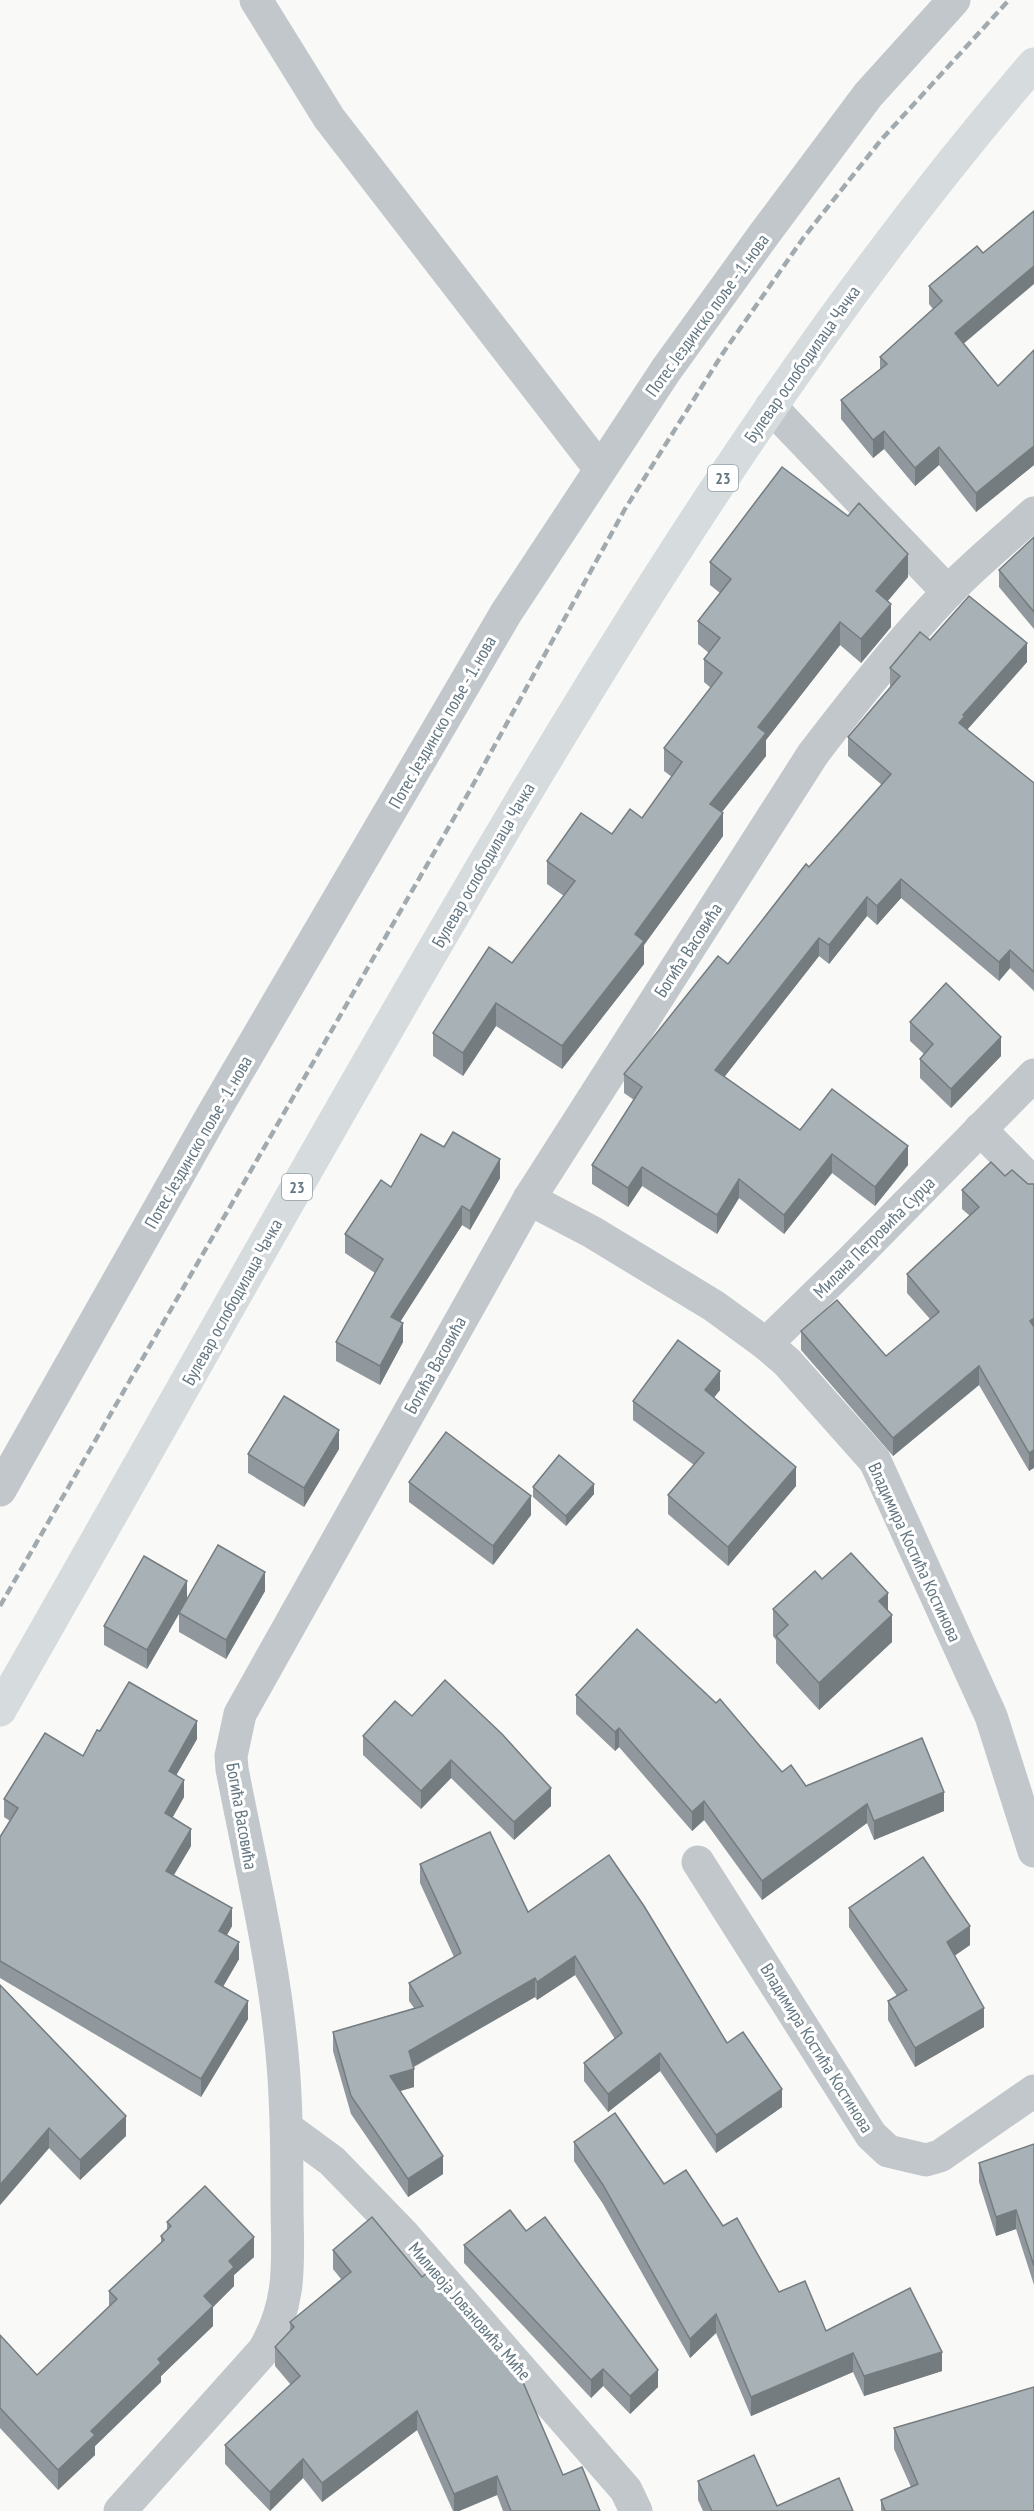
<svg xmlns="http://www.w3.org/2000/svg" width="1034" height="2511" font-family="'PT Sans Narrow',sans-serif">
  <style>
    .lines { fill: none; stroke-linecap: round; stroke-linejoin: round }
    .minor { stroke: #c2c7cb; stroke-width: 33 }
    .major { stroke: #d6dbde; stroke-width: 33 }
    .rail { stroke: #a1aaaf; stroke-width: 4.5; stroke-dasharray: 9 4.5; stroke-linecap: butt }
    .wall { fill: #90989d }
    .shaded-wall { fill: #757c7f }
    .building { fill: #a7b1b6; stroke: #757c7f; stroke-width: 1.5 }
    .labels { text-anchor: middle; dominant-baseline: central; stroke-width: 6; stroke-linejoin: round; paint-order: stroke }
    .shield { fill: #fff; stroke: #92a0a8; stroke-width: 1.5 }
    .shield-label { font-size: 16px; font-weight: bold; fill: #647782 }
    .street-label { font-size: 18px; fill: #647782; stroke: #fff }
  </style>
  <rect width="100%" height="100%" fill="#f9f9f7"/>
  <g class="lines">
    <g class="minor">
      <path d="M 256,0 L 329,118 L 600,469"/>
      <path d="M 771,407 L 948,592"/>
      <path d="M 980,1129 L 1034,1184"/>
      <path d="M 529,1199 L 592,1232 L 714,1306 L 766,1344 L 787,1362 L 875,1461 L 991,1716 L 1034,1851"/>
      <path d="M 766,1344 L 850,1262 L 1034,1075"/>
      <path d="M 0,1490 L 211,1117 L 506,613 L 666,370 L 765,233 L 868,95 L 954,0"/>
      <path d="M 698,1862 L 871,2135 L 888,2151 L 926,2160 L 940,2156 L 1034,2091"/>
      <path d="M 287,2128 L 332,2161 L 403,2234 L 626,2490 L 636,2511"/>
      <path d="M 120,2511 L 264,2350 C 294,2298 287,2258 287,2200 C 287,2155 287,2110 283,2064 C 275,1965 251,1867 232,1769 L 231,1756 L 240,1714 L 529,1199 L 813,754 C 856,698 900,642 949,591 C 976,563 1006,539 1034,513"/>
    </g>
    <path class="major" d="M 0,1710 C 156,1438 307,1164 466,894 C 636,604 814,319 1034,64"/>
    <path class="rail" d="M 0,1606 L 469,792 L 625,509 L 723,353 L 804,237 L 881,140 L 1009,0"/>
  </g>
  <g class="wall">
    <path d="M 977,246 L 964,344 L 998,386 L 1034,350 L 1034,465 L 976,512 L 939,465 L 915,486 L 884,449 L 873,458 L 841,419 L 841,400 L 880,369 L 880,357 L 933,309 L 929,304 L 929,286 Z"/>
    <path d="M 1034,537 L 1034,629 L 999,587 L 999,570 Z"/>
    <path d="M 710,562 L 908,577 L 888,601 L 891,627 L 861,663 L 840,645 L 766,740 L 766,756 L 722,812 L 723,836 L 644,945 L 644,964 L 562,1069 L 496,1026 L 463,1076 L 433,1056 L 433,1033 L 512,963 L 564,896 L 547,884 L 547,861 L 612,834 L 642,818 L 672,777 L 664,771 L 664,748 L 711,688 L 704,682 L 704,659 L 709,653 L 698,644 L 698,621 L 720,593 L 710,585 Z"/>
    <path d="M 930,640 L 1027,662 L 967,730 L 1034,783 L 1034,991 L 1010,968 L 999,981 L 901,898 L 877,925 L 867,916 L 829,964 L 819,956 L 724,1077 L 800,1130 L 908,1165 L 875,1206 L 832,1173 L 784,1234 L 739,1198 L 717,1234 L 642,1186 L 628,1207 L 592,1184 L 592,1165 L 634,1100 L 624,1093 L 624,1074 L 728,964 L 809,867 L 882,785 L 848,756 L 848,737 L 891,687 L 890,686 L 890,668 Z"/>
    <path d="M 910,1022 L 1001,1056 L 951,1108 L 920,1078 L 920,1059 L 924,1054 L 910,1041 Z"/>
    <path d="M 1005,1176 L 1028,1184 L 1034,1184 L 1029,1471 L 979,1385 L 893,1456 L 801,1350 L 801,1331 L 886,1356 L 930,1319 L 907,1293 L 907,1274 L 970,1216 L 962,1209 L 962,1190 Z"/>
    <path d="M 500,1178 L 470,1230 L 462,1225 L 400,1322 L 403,1342 L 380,1385 L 336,1361 L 336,1342 L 375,1273 L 345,1253 L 345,1234 L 391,1187 Z"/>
    <path d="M 720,1390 L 714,1397 L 796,1486 L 728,1566 L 668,1514 L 668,1495 L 694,1465 L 633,1420 L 633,1401 Z"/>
    <path d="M 339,1449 L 304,1507 L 248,1473 L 248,1454 Z"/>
    <path d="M 409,1482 L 531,1515 L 493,1565 L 409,1502 Z"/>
    <path d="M 533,1487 L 594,1494 L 566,1526 L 533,1497 Z"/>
    <path d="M 822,1579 L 888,1611 L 892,1642 L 819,1710 L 776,1663 L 776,1640 L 773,1636 L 773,1609 Z"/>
    <path d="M 265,1591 L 226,1659 L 179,1632 L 179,1614 L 147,1669 L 104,1645 L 104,1626 L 187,1599 Z"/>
    <path d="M 576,1695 L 782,1772 L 806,1786 L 944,1811 L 874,1840 L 867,1823 L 762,1900 L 704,1820 L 692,1831 L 619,1747 L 615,1751 L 576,1714 Z"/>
    <path d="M 412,1716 L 551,1806 L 514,1840 L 451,1778 L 421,1809 L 363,1755 L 363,1736 Z"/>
    <path d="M 100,1731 L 197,1739 L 176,1775 L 184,1797 L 172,1818 L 191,1846 L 174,1875 L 232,1926 L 227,1935 L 239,1959 L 223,1987 L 248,2019 L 201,2097 L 0,1978 L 0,1837 L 10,1821 L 4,1817 L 4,1799 L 83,1756 Z"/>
    <path d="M 420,1864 L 528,1912 L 727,2043 L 782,2107 L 716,2153 L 660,2071 L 608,2112 L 584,2081 L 584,2063 L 615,2039 L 575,1975 L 537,2000 L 535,1997 L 414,2067 L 414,2087 L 400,2091 L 443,2174 L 408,2197 L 351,2114 L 333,2051 L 333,2032 L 414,2008 L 409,2001 L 409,1983 L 454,1957 L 420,1883 Z"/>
    <path d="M 849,1908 L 970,1945 L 954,1956 L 984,2027 L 915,2067 L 888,2020 L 888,2001 L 897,1996 L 849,1927 Z"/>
    <path d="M 0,1985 L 126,2136 L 80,2180 L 49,2148 L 0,2205 Z"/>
    <path d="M 574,2142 L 664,2184 L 723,2226 L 779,2292 L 826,2331 L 942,2371 L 864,2396 L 853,2372 L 751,2416 L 716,2333 L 690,2358 L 603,2204 L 574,2161 Z"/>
    <path d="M 1034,2144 L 1034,2285 L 1016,2229 L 996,2236 L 979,2182 L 979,2163 Z"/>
    <path d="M 167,2222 L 254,2257 L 234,2275 L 234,2286 L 213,2307 L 213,2326 L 161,2376 L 161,2382 L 95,2446 L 95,2455 L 58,2490 L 0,2428 L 0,2335 L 37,2375 L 109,2307 L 109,2291 L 161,2243 L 161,2236 L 167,2230 Z"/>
    <path d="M 526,2231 L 658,2387 L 630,2414 L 603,2386 L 591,2398 L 464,2263 L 464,2245 Z"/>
    <path d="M 333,2250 L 563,2475 L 600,2511 L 503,2511 L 497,2495 L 459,2511 L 453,2511 L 417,2430 L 322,2502 L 303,2478 L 270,2511 L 225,2464 L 225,2445 L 291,2385 L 275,2366 L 275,2347 L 290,2331 L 290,2322 L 341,2279 L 333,2269 Z"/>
    <path d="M 894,2428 L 1034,2511 L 881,2511 L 881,2500 L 911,2487 L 894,2449 Z"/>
    <path d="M 698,2481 L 777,2506 L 853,2511 L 703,2511 L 698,2500 Z"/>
  </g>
  <g class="shaded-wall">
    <path d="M 1034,266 L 1034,284 L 955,351 L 955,333 Z"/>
    <path d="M 884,431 L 884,449 L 873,458 L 873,440 Z"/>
    <path d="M 1034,446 L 1034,465 L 976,512 L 976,493 Z"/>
    <path d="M 939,447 L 939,465 L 915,486 L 915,468 Z"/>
    <path d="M 908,554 L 908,577 L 876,614 L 876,591 Z"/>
    <path d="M 891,604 L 891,627 L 861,663 L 861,639 Z"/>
    <path d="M 840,622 L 840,645 L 766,740 L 766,756 L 710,827 L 710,804 L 758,727 Z"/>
    <path d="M 1027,643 L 1027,662 L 965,732 L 959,723 L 963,715 Z"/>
    <path d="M 723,813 L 723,836 L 644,945 L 644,964 L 562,1069 L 562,1046 L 635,934 Z"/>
    <path d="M 901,879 L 901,898 L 877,925 L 877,906 Z"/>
    <path d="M 867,897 L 867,916 L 829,964 L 829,945 Z"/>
    <path d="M 819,938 L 819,956 L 715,1089 L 715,1070 Z"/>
    <path d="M 1010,950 L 1010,968 L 999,981 L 999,962 Z"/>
    <path d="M 496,1003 L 496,1026 L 463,1076 L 463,1053 Z"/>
    <path d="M 1001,1037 L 1001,1056 L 951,1108 L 951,1089 Z"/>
    <path d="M 908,1146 L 908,1165 L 875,1206 L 875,1187 Z"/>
    <path d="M 832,1154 L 832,1173 L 784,1234 L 784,1215 Z"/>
    <path d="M 500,1159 L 500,1178 L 470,1230 L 470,1211 Z"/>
    <path d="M 642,1167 L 642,1186 L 628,1207 L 628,1188 Z"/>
    <path d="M 739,1179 L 739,1198 L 717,1234 L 717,1215 Z"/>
    <path d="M 462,1206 L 462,1225 L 391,1336 L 391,1317 Z"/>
    <path d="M 1034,1318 L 1034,1336 L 1030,1321 Z"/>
    <path d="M 403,1323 L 403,1342 L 380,1385 L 380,1366 Z"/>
    <path d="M 979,1366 L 979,1385 L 893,1456 L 893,1438 Z"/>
    <path d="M 720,1371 L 720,1390 L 705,1409 L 705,1390 Z"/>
    <path d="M 339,1430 L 339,1449 L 304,1507 L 304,1488 Z"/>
    <path d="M 1034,1450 L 1034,1468 L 1029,1471 L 1029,1453 Z"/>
    <path d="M 796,1467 L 796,1486 L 728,1566 L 728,1547 Z"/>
    <path d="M 594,1484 L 594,1494 L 566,1526 L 566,1516 Z"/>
    <path d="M 531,1496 L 531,1515 L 493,1565 L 493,1546 Z"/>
    <path d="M 265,1572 L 265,1591 L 226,1659 L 226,1640 Z"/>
    <path d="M 187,1581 L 187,1600 L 147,1669 L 147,1650 Z"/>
    <path d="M 888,1593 L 888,1619 L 892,1615 L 892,1642 L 819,1710 L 819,1683 L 879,1601 Z"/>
    <path d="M 197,1721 L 197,1739 L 169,1788 L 169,1771 Z"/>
    <path d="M 619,1728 L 619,1747 L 615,1751 L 615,1732 Z"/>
    <path d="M 451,1760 L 451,1778 L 421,1809 L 421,1791 Z"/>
    <path d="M 184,1780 L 184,1797 L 165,1831 L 165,1813 Z"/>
    <path d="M 551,1788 L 551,1806 L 514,1840 L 514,1822 Z"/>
    <path d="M 944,1792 L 944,1811 L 874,1840 L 874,1821 Z"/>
    <path d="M 704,1801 L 704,1820 L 692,1831 L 692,1812 Z"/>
    <path d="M 867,1804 L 867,1823 L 762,1900 L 762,1881 Z"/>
    <path d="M 191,1829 L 191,1846 L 166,1888 L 166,1871 Z"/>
    <path d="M 232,1908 L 232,1926 L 219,1948 L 219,1931 Z"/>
    <path d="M 970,1926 L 970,1945 L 947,1961 L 947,1942 Z"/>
    <path d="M 239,1942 L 239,1959 L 215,2000 L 215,1982 Z"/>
    <path d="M 575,1956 L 575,1975 L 537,2000 L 537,1982 Z"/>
    <path d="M 535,1978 L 535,1997 L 409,2069 L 409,2051 Z"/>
    <path d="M 248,2001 L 248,2019 L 201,2097 L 201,2079 Z"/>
    <path d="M 984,2008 L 984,2027 L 915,2067 L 915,2048 Z"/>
    <path d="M 660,2053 L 660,2071 L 608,2112 L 608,2094 Z"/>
    <path d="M 414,2069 L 414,2087 L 390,2094 L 390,2076 Z"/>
    <path d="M 782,2089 L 782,2107 L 716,2153 L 716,2135 Z"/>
    <path d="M 126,2116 L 126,2136 L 80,2180 L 80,2160 Z"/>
    <path d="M 49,2128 L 49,2148 L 0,2205 L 0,2185 Z"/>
    <path d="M 443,2156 L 443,2174 L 408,2197 L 408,2179 Z"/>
    <path d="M 1016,2210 L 1016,2229 L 996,2236 L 996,2217 Z"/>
    <path d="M 254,2237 L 254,2257 L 234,2275 L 234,2286 L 213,2307 L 213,2326 L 161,2376 L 161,2382 L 95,2446 L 95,2455 L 58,2490 L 58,2470 L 91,2431 L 158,2359 L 229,2261 Z"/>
    <path d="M 716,2314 L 716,2333 L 690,2358 L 690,2339 Z"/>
    <path d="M 942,2352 L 942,2371 L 864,2396 L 864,2376 Z"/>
    <path d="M 853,2353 L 853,2372 L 751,2416 L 751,2397 Z"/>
    <path d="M 603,2369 L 603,2386 L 591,2398 L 591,2380 Z"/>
    <path d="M 658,2370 L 658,2387 L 630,2414 L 630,2396 Z"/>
    <path d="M 417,2411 L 417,2430 L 322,2502 L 322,2483 Z"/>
    <path d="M 303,2459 L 303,2478 L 270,2511 L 270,2492 Z"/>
    <path d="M 497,2476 L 497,2495 L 459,2511 L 454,2511 L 454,2494 Z"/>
  </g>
  <g class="building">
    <path d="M 1034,211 L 1034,266 L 955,333 L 998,386 L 1034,350 L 1034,446 L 976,493 L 939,447 L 915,468 L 884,431 L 873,440 L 841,400 L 887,364 L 880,357 L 942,301 L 929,286 L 977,246 L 983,253 Z"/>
    <path d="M 782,467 L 848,516 L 859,503 L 908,554 L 876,591 L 891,604 L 861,639 L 840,622 L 758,727 L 766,733 L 710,804 L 723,813 L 635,934 L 644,941 L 562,1046 L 496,1003 L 463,1053 L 433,1033 L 489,947 L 512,963 L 575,881 L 547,861 L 581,813 L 612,834 L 630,809 L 642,818 L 682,762 L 664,748 L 722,673 L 704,659 L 720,638 L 698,621 L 731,579 L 710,562 Z"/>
    <path d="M 1034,537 L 1034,612 L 999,570 Z"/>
    <path d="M 969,596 L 1027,643 L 963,715 L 965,716 L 959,723 L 1034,783 L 1034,972 L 1010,950 L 999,962 L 901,879 L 877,906 L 867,897 L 829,945 L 819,938 L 715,1070 L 800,1130 L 832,1089 L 908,1146 L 875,1187 L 832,1154 L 784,1215 L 739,1179 L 717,1215 L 642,1167 L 628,1188 L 592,1165 L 642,1087 L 624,1074 L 718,956 L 728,964 L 806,864 L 809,867 L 891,774 L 848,737 L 900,676 L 890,668 L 920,632 L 930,640 Z"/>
    <path d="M 946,983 L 1001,1037 L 951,1089 L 920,1059 L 933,1044 L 910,1022 Z"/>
    <path d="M 453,1132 L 500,1159 L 470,1211 L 462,1206 L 391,1317 L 403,1323 L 380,1366 L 336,1342 L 383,1259 L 345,1234 L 381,1180 L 391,1187 L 421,1134 L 444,1147 Z"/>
    <path d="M 991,1162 L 1005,1176 L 1012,1170 L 1028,1184 L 1034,1184 L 1034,1318 L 1030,1321 L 1034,1327 L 1034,1450 L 1029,1453 L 979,1366 L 893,1438 L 801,1331 L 837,1300 L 886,1356 L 939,1312 L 907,1274 L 979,1207 L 962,1190 Z"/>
    <path d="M 678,1340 L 720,1371 L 705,1390 L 796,1467 L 728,1547 L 668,1495 L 704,1453 L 633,1401 Z"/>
    <path d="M 284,1396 L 339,1430 L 304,1488 L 248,1454 Z"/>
    <path d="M 446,1432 L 531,1496 L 493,1546 L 409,1482 Z"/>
    <path d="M 559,1455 L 594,1484 L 566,1516 L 533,1487 Z"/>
    <path d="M 218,1545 L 265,1572 L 226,1640 L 179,1613 Z"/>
    <path d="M 851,1553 L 888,1593 L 879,1601 L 892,1615 L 819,1683 L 776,1636 L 788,1625 L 773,1609 L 815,1571 L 822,1579 Z"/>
    <path d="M 144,1556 L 187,1581 L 147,1650 L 104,1626 Z"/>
    <path d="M 637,1629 L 716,1703 L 720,1699 L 782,1772 L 791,1765 L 806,1786 L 922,1738 L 944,1792 L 874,1821 L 867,1804 L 762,1881 L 704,1801 L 692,1812 L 619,1728 L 615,1732 L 576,1695 Z"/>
    <path d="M 445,1680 L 502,1734 L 551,1788 L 514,1822 L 451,1760 L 421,1791 L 363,1736 L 395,1701 L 412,1716 Z"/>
    <path d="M 129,1682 L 197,1721 L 169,1771 L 184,1780 L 165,1813 L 191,1829 L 166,1871 L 232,1908 L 219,1931 L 239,1942 L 215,1982 L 248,2001 L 201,2079 L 0,1961 L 0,1837 L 18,1808 L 4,1799 L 45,1733 L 83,1756 L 97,1730 L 100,1731 Z"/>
    <path d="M 490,1832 L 528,1912 L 609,1855 L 644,1906 L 727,2043 L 743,2032 L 782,2089 L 716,2135 L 660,2053 L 608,2094 L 584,2063 L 622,2033 L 575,1956 L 537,1982 L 535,1978 L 409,2051 L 414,2069 L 390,2076 L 443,2156 L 408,2179 L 351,2096 L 333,2032 L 423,2006 L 409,1983 L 461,1953 L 420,1864 Z"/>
    <path d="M 923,1857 L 970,1926 L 947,1942 L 984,2008 L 915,2048 L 888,2001 L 907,1990 L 849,1908 Z"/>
    <path d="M 0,1985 L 126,2116 L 80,2160 L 49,2128 L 0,2185 Z"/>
    <path d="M 615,2113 L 664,2184 L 686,2170 L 723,2226 L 737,2218 L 779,2292 L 805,2281 L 826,2331 L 910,2288 L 942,2352 L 864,2376 L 853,2353 L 751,2397 L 716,2314 L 690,2339 L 603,2185 L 574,2142 Z"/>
    <path d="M 1034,2144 L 1034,2266 L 1016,2210 L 996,2217 L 979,2163 Z"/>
    <path d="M 205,2186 L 254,2237 L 229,2261 L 234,2267 L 204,2296 L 213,2306 L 158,2359 L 161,2363 L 91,2431 L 95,2435 L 58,2470 L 0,2408 L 0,2335 L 37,2375 L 117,2299 L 109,2291 L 164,2240 L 161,2236 L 171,2226 L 167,2222 Z"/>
    <path d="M 510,2210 L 526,2231 L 545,2217 L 658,2370 L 630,2396 L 603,2369 L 591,2380 L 464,2245 Z"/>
    <path d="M 372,2217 L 422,2277 L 428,2272 L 522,2380 L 563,2475 L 582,2467 L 600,2511 L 511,2511 L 497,2476 L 454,2494 L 417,2411 L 322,2483 L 303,2459 L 270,2492 L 225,2445 L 300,2376 L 275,2347 L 294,2327 L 290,2322 L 351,2272 L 333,2250 Z"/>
    <path d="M 1034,2387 L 1034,2511 L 885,2511 L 881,2500 L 918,2484 L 894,2428 Z"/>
    <path d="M 754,2455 L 777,2506 L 839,2478 L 853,2511 L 712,2511 L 698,2481 Z"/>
  </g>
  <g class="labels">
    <g class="shield">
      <rect x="708" y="465" width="30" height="26" rx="4.5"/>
      <rect x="282" y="1174" width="30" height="26" rx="4.5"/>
    </g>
    <g class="shield-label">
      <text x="723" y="478">23</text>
      <text x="297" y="1187">23</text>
    </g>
    <g class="street-label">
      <text transform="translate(707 315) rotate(-54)">Потес Јездинско поље - 1. нова</text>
      <text transform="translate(802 364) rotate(-55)">Булевар ослободилаца Чачка</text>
      <text transform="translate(442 722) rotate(-60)">Потес Јездинско поље - 1. нова</text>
      <text transform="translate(483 865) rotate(-60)">Булевар ослободилаца Чачка</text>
      <text transform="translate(688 950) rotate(-57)">Богића Васовића</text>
      <text transform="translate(198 1142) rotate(-60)">Потес Јездинско поље - 1. нова</text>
      <text transform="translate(874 1237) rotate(-45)">Милана Петровића Сурџа</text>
      <text transform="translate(232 1302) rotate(-61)">Булевар ослободилаца Чачка</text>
      <text transform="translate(435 1365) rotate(-61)">Богића Васовића</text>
      <text transform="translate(915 1552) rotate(65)">Владимира Костића Костинова</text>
      <text transform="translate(242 1816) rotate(80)">Богића Васовића</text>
      <text transform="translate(817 2048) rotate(58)">Владимира Костића Костинова</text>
      <text transform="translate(470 2311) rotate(49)">Миливоја Јовановића Миће</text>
    </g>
  </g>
</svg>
